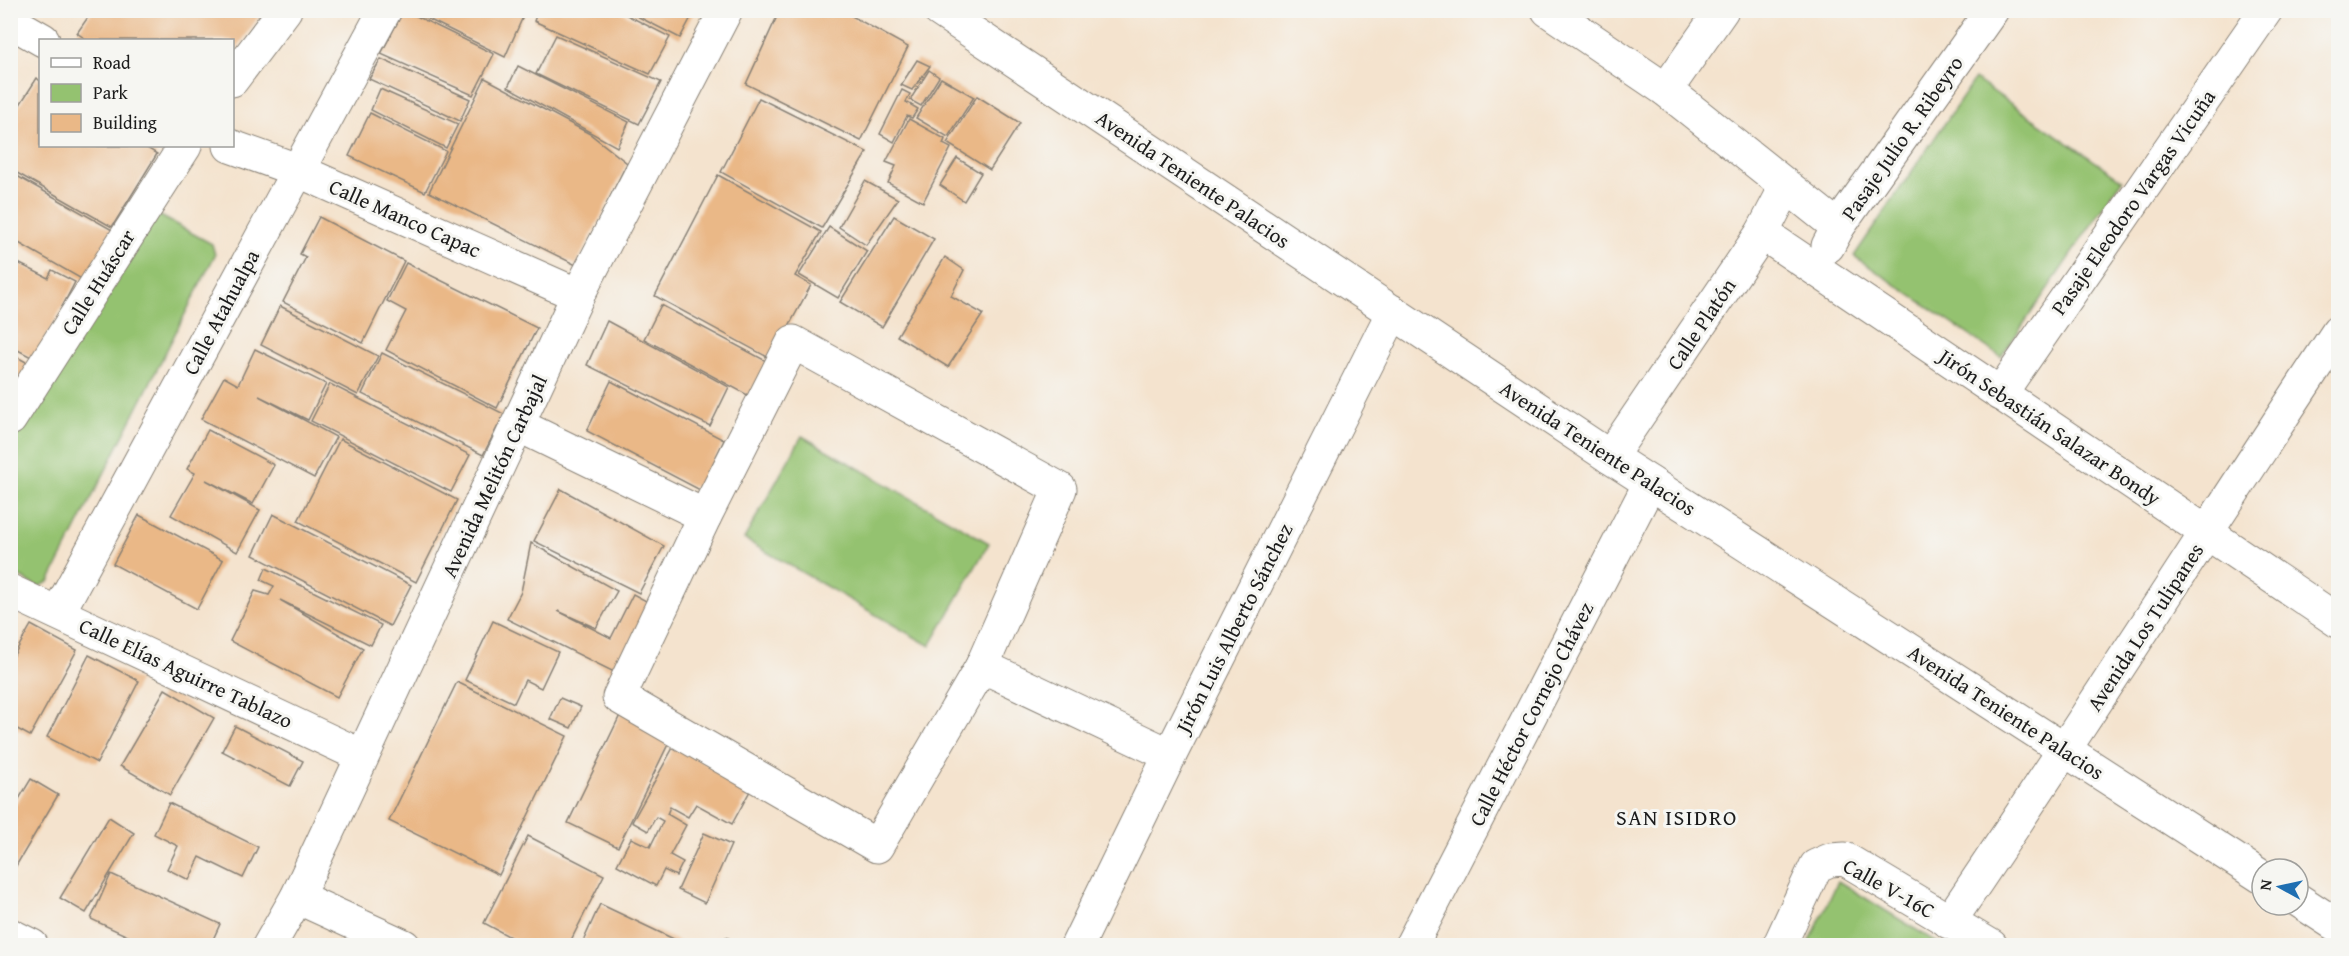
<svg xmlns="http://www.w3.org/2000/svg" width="2349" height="956" font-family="'Gentium Book Plus',serif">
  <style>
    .green { fill: #94c270; stroke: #586f46; stroke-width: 1.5 }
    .building { fill: #eab887 }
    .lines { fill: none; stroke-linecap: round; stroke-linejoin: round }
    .minor-casing { stroke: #888075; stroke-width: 35 }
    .minor { stroke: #fff; stroke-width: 33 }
    .labels { text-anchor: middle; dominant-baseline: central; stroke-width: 6; stroke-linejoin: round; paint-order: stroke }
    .street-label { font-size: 21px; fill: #1c1c1c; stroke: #f6f6f2 }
    .neighbourhood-label { font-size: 22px; letter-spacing: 1.5px; fill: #1c1c1c; stroke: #f6f6f2 }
  </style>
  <rect width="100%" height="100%" fill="#f6f6f2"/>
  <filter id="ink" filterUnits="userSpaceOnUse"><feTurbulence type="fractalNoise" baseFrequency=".0167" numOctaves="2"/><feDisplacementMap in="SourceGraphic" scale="12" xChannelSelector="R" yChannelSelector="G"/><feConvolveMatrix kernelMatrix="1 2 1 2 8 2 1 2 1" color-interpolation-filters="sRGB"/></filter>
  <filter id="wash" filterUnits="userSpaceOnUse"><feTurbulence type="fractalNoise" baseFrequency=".008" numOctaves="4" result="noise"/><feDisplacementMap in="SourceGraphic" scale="24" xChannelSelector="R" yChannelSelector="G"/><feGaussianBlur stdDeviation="1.35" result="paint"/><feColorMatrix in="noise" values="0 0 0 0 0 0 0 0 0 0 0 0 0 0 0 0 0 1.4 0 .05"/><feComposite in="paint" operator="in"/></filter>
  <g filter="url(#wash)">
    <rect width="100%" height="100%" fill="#f4e3ce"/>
    <g class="green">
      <path d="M 1975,79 L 2122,180 L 2001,357 L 1854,256 Z"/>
      <path d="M 155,213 L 212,244 L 215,255 L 49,582 L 38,587 L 11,572 L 10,428 Z"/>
      <path d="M 802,436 L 989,543 L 930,646 L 744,539 Z"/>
      <path d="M 1838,881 L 1941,945 L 1808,945 Z"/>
    </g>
    <g id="blocks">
      <g class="building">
        <path d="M 93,10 L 263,10 L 232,56 L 232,40 L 87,40 L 77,33 Z"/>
        <path d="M 404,10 L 494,54 L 473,95 L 381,54 Z"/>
        <path d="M 417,10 L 526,10 L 505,57 L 416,13 Z"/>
        <path d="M 538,10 L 617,10 L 670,37 L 650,74 L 534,21 Z"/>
        <path d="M 625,10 L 695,10 L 680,38 Z"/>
        <path d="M 780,10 L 841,10 L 908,47 L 861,141 L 746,84 Z"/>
        <path d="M 556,35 L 661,82 L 639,124 L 536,74 Z"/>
        <path d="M 381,59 L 470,99 L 460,121 L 369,79 Z"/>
        <path d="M 917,60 L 930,66 L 912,90 L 901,85 Z"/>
        <path d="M 518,66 L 629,122 L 617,147 L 508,87 Z"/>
        <path d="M 929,70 L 939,77 L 921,106 L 910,100 Z"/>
        <path d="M 37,78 L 40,81 L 40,146 L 144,146 L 157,154 L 112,227 L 10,169 L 10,120 Z"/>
        <path d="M 485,78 L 590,134 L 627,163 L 576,265 L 429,192 Z"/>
        <path d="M 941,78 L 974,97 L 948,137 L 916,118 Z"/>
        <path d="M 380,89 L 458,124 L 446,148 L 371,110 Z"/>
        <path d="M 902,90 L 910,94 L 906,102 L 918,109 L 912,118 L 907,116 L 894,142 L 880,134 Z"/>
        <path d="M 977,96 L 1020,123 L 990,170 L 947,143 Z"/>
        <path d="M 759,98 L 867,152 L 822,228 L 721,172 Z"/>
        <path d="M 370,113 L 446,151 L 425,192 L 349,156 Z"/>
        <path d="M 909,119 L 945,139 L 943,144 L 951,148 L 923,202 L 888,183 L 896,166 L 886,162 Z"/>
        <path d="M 957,158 L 981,173 L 964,201 L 940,185 Z"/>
        <path d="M 10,172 L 114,231 L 85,281 L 10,238 Z"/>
        <path d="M 718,175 L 821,232 L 795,276 L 811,285 L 771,359 L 655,296 Z"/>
        <path d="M 865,181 L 898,199 L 866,245 L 839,227 Z"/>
        <path d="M 894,216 L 934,239 L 882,327 L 840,302 Z"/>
        <path d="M 319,217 L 404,261 L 363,343 L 283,302 L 306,257 L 300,254 Z"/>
        <path d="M 829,227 L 867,251 L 838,298 L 799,275 Z"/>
        <path d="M 945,257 L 964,270 L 951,296 L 983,314 L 948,367 L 897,336 Z"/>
        <path d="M 10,259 L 48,278 L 52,270 L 75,282 L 35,359 L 10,346 Z"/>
        <path d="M 406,263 L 537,328 L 497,408 L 386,350 L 406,311 L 387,301 Z"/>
        <path d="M 661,305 L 768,362 L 753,398 L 644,339 Z"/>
        <path d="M 280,306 L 378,356 L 358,395 L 261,345 Z"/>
        <path d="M 607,321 L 729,387 L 710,426 L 587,365 Z"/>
        <path d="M 255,349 L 326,384 L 308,420 L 259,396 L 336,437 L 314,478 L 201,419 L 224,377 L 238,385 Z"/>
        <path d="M 10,353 L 35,367 L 10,410 Z"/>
        <path d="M 382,353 L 504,414 L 483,455 L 362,394 Z"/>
        <path d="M 611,381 L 724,440 L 700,490 L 587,431 Z"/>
        <path d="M 330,384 L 470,455 L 451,492 L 311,421 Z"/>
        <path d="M 208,430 L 274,465 L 253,504 L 206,480 L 260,510 L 237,552 L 171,515 L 195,473 L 187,469 Z"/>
        <path d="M 340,439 L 457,500 L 416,582 L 298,521 Z"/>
        <path d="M 561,489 L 664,546 L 639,593 L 534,541 Z"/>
        <path d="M 273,514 L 411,585 L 390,626 L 253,555 Z"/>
        <path d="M 139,515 L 223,560 L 197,609 L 113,564 Z"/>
        <path d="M 531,543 L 617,591 L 596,628 L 558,611 L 611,638 L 633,594 L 650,603 L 616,673 L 507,619 L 521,592 Z"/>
        <path d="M 266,568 L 381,625 L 371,645 L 280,600 L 363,648 L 337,697 L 230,641 L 255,591 L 269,595 L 274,586 L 261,580 Z"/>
        <path d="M 493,621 L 558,652 L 541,688 L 525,680 L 514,703 L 465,680 Z"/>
        <path d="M 31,625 L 77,650 L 30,736 L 10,725 L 10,662 Z"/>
        <path d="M 89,655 L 139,681 L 97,763 L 47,737 Z"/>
        <path d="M 457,682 L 567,736 L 499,875 L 389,821 Z"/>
        <path d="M 165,689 L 214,718 L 170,795 L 120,766 Z"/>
        <path d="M 560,698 L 581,707 L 571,728 L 550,719 Z"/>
        <path d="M 624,707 L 674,732 L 618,847 L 568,823 Z"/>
        <path d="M 235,726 L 303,761 L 290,786 L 222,751 Z"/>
        <path d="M 674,746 L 751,789 L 732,824 L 696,804 L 688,817 L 670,807 L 667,814 L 686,825 L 670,855 L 683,862 L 676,876 L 664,870 L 656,886 L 617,865 L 631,838 L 650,847 L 663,821 L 656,817 L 648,831 L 632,822 Z"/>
        <path d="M 31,779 L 58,795 L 10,876 L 10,800 L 16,804 Z"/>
        <path d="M 169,803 L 258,847 L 243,878 L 200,857 L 189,880 L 167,869 L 178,846 L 154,834 Z"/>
        <path d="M 109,817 L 134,833 L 86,913 L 60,898 Z"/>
        <path d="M 704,833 L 731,845 L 705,903 L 678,890 Z"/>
        <path d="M 528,836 L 604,875 L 568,946 L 527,946 L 484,923 Z"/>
        <path d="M 111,874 L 220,924 L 210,946 L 149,946 L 91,919 Z"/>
        <path d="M 600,904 L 682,943 L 681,946 L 581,946 Z"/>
        <path d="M 726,937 L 745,946 L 722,946 Z"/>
      </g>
    </g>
  </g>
  <g filter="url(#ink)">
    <use href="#blocks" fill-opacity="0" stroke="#888075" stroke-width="1.5"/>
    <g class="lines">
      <defs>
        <g id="minor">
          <path d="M 939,10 L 1610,457 L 2262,877"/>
          <path d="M 1548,10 L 1666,90 L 1838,227"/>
          <path d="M 10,21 L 43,40"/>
          <path d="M 232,80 L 285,10"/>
          <path d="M 1666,90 L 1722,10"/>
          <path d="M 230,146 L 297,170 L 578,295"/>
          <path d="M 1762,233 L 2338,621"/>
          <path d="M 1828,246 L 1838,227 L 1992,10"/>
          <path d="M 793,342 L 1060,489 L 982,666 L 877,846 L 619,697 L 705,516 Z"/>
          <path d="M 2000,394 L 2266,10"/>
          <path d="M 10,419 L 185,146"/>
          <path d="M 518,425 L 705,516"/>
          <path d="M 1610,457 L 1762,233 L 1786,187"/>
          <path d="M 10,591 L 362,756"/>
          <path d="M 58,613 L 385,10"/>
          <path d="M 982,666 L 1170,755"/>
          <path d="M 297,897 L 404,946"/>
          <path d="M 2298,900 L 2338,926"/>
          <path d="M 1949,922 C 2082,727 2208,528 2338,332"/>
          <path d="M 10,935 L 32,946"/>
          <path d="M 269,946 L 297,897 L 578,295 L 726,10"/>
          <path d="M 1077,946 L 1170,755 L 1393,312"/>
          <path d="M 1411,946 L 1650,483"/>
          <path d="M 1779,946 L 1816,866 L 1830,860 L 1845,859 L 1991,946"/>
        </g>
      </defs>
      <use href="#minor" class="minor-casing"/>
      <use href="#minor" class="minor"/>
    </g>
  </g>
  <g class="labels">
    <g class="street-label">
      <text transform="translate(1902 138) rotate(-55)">Pasaje Julio R. Ribeyro</text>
      <text transform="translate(1193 179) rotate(34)">Avenida Teniente Palacios</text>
      <text transform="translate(2133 202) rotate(-55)">Pasaje Eleodoro Vargas Vicuña</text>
      <text transform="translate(405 218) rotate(24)">Calle Manco Capac</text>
      <text transform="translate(98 282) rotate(-58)">Calle Huáscar</text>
      <text transform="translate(221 312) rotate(-62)">Calle Atahualpa</text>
      <text transform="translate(1701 324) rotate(-56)">Calle Platón</text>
      <text transform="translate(2050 427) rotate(34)">Jirón Sebastián Salazar Bondy</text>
      <text transform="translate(1598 448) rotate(33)">Avenida Teniente Palacios</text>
      <text transform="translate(494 476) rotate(-65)">Avenida Melitón Carbajal</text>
      <text transform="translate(2145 627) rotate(-57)">Avenida Los Tulipanes</text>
      <text transform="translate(1234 628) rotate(-63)">Jirón Luis Alberto Sánchez</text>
      <text transform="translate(186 673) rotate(25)">Calle Elías Aguirre Tablazo</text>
      <text transform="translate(2006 712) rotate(33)">Avenida Teniente Palacios</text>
      <text transform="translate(1531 714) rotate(-63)">Calle Héctor Cornejo Chávez</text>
      <text transform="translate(1889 888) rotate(29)">Calle V-16C</text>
    </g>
    <g class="neighbourhood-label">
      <text x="1677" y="817">SAN ISIDRO</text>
    </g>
  </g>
  <rect width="2349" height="956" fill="none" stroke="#f6f6f2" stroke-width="36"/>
  <rect x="39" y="39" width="195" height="108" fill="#f6f6f2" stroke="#9f9f9c" stroke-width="1.5"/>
  <rect x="51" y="58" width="30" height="9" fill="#ffffff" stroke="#9f9f9c" stroke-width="1.5"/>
  <text x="93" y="69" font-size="18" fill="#1c1c1c">Road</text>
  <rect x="51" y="84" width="30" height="18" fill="#94c270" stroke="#9f9f9c" stroke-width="1.5"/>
  <text x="93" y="99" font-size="18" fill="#1c1c1c">Park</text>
  <rect x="51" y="114" width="30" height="18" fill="#eab887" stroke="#9f9f9c" stroke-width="1.5"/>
  <text x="93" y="129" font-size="18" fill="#1c1c1c">Building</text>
  <g transform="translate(2280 887) rotate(278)"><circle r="28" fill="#f6f6f2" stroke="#9f9f9c" stroke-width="1.5"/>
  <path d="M0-4.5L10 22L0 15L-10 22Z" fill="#1f6fb2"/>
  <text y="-9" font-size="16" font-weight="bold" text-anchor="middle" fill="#1c1c1c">N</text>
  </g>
</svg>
